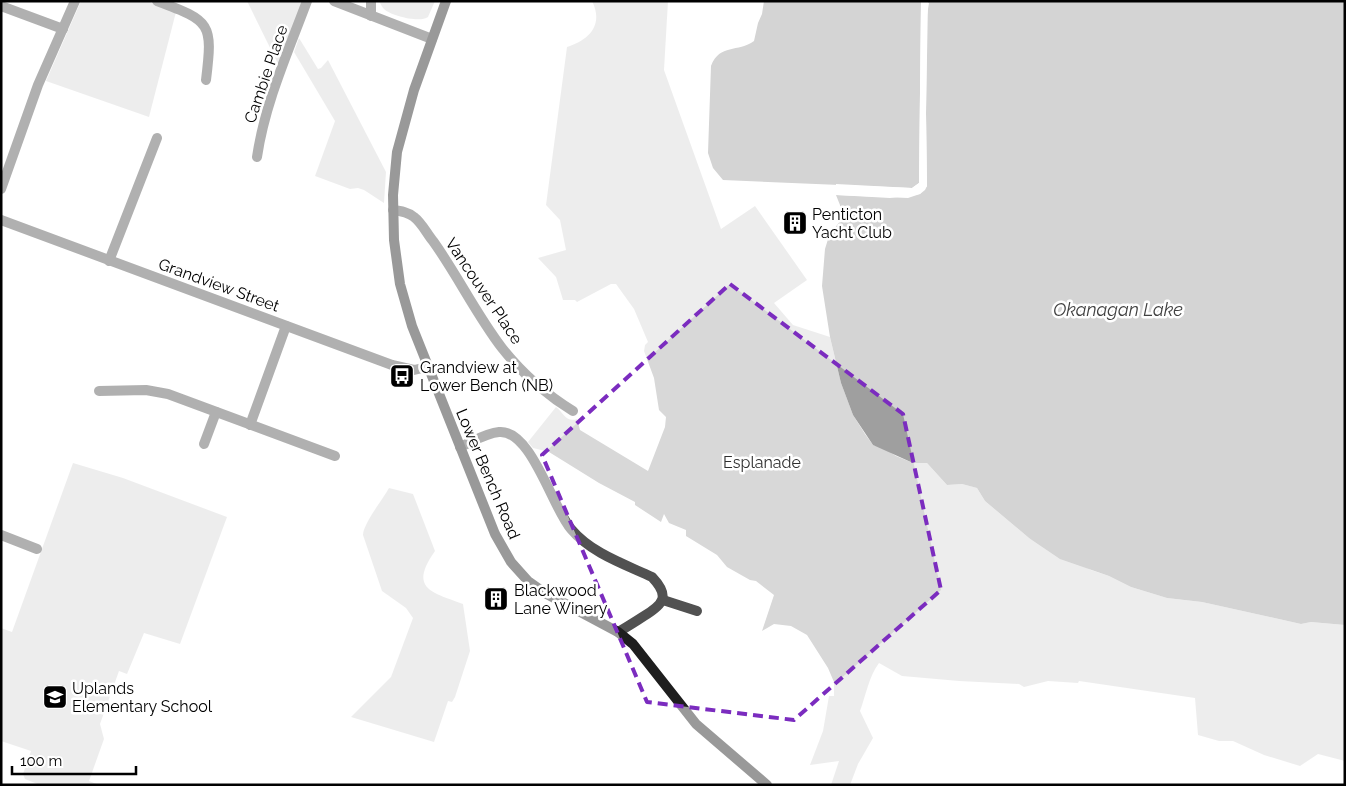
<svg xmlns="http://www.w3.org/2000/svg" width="1346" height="786" font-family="Raleway,sans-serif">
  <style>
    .green { fill: #d8d8d8 }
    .water { fill: #9f9f9f }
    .pier { fill: #fff }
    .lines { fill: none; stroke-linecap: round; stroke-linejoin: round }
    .street { stroke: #515151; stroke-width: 10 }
    .secondary { stroke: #1e1e1e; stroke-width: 10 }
    .marked { fill: none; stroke: #7b2cbf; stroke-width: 4; stroke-dasharray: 10 6; stroke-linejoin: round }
    .labels { text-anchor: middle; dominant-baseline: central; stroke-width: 5; stroke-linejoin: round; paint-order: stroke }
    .street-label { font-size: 16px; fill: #000; stroke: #fff }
    .poi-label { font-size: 16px; fill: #000; stroke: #fff; text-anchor: start }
    .park-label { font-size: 16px; fill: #2f2f2f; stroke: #fff }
    .water-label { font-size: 18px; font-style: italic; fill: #404040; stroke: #fff }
  </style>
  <rect width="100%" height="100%" fill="#fff"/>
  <g class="green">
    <path d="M 81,1 L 147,1 L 176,12 L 149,117 L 46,81 Z"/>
    <path d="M 247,1 L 301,1 L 302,5 L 279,66 Z"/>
    <path d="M 379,1 L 435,1 L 428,17 C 420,23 391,16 384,9 C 382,7 380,3 379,1 Z"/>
    <path d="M 592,1 L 668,1 L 664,70 L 721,229 L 755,206 L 807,280 L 774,303 L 793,325 L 830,337 L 841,383 L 853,415 L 865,434 L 873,445 L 883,448 L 896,456 L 913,463 L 927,463 L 947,485 L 962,484 L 977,488 L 985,501 L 1029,538 L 1091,570 L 1109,576 L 1131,587 L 1167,598 L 1202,602 L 1301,624 L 1311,622 L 1345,625 L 1345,761 L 1318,754 L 1300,766 L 1264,755 L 1233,741 L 1219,741 L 1198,735 L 1195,698 L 1079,681 L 1078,683 L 1048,681 L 1024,687 L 1019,684 L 959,681 L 902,676 L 879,663 C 869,676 866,695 860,711 L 873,738 L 858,764 L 850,785 L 831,785 L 839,761 L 810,765 L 823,731 L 829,696 L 834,696 L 834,682 L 828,668 L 807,635 L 791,626 L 774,624 L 762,631 L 774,595 L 756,581 L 750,580 L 727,567 L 717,555 L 686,536 L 686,530 L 669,523 L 664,514 L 661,522 L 635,505 L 635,502 L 599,483 L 549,452 L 533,448 L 528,442 L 556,407 C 563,412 566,423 577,419 L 580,430 L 648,471 L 665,427 L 666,417 L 659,410 L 654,378 L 644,351 L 645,345 L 648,342 L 634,309 L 616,284 L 611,284 L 577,302 L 575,300 L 563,300 L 556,277 L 538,258 L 566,250 L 560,220 L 546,205 L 567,47 C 589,40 604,25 592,1 Z"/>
    <path d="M 299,38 L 318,69 L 321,68 L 328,60 L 386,172 L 384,203 L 364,190 L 358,188 L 350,189 L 315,176 L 335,121 L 294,52 Z"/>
    <path d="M 73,463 L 123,478 L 227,517 L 180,644 L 144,633 L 127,674 L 119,671 L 100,724 L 104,739 L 89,781 L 99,785 L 40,785 L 25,779 L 23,774 L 31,751 L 1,741 L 1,628 L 12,632 Z"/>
    <path d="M 389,488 L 413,494 L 435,551 C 409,588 430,592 463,604 L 470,651 L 455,697 L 452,702 L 448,701 L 434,742 L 351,717 L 391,677 L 413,618 L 406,608 L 382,591 L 363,535 C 363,524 383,499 389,488 Z"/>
  </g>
  <g class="water">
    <path d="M 764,1 L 921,1 L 919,183 L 912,188 L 723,180 L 713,168 L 708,153 L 711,66 C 720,43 738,53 754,41 L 758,23 L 762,14 Z"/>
    <path d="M 928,1 L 1345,1 L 1345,625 L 1311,622 L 1301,624 L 1202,602 L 1167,598 L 1131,587 L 1109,576 L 1060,559 L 1029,538 L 985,501 L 977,488 L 962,484 L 947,485 L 927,463 L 913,463 L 873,445 L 853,415 L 841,383 L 830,337 L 822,286 L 825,249 L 829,236 L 840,221 L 840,205 L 836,195 L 890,198 L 920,194 L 927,186 L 926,113 Z"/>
  </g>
  <g class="pier">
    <path d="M 921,1 L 923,1 L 922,180 L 921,184 L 912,190 L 836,186 L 836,184 L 912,188 L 919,183 Z"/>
    <path d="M 926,1 L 929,3 L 927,15 L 926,113 L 927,186 L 925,190 L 920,194 L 908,198 L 836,195 L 836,192 L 908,195 L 919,192 L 923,189 L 925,185 L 924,113 Z"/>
  </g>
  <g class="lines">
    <g class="street">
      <path d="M 157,1 C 211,21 213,23 206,80"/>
      <path d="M 334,1 L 432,39"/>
      <path d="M 371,1 L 371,16"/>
      <path d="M 1,6 L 63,29"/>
      <path d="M 257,157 C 265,103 288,52 307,1"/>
      <path d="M 1,189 L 38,85 L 75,1"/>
      <path d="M 393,210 C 401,211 408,212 414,217 C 422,223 427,234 433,241 C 458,276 476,314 502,348 C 521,372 547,395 573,411"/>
      <path d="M 1,220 L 392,365 L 414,370 L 427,367"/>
      <path d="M 109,261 L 157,138"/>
      <path d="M 99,391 L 146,390 L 168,394 L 335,456"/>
      <path d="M 250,425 L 286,326"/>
      <path d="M 204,444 L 216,412"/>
      <path d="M 460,447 C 472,442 486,433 499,432 C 531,429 552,507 571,529 C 591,553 624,564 652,577 C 670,596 664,604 644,616 C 636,621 627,627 618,632"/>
      <path d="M 1,535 L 37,549"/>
      <path d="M 663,600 L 697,611"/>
    </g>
    <path class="secondary" d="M 446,1 L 414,90 L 397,152 L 393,195 L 394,240 L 400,284 L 412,326 L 495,534 L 511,562 L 528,581 L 545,593 L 618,632 L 633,644 L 696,724 L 767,785"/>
  </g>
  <path d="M0 0H1346V786H0ZM 730,284 L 903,414 L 941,590 L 794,720 L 647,702 L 542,455 Z" fill="#fff" fill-opacity=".55" fill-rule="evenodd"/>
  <path class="marked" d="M 730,284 L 903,414 L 941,590 L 794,720 L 647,702 L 542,455 Z"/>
  <defs>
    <symbol id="building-square" viewBox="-11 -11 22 22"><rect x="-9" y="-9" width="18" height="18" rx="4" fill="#000" stroke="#fff"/><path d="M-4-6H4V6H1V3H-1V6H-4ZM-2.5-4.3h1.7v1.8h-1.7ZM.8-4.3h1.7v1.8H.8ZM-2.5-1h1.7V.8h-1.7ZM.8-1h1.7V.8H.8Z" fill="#fff"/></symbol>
    <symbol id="bus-square" viewBox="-11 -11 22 22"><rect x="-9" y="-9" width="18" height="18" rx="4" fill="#000" stroke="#fff"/><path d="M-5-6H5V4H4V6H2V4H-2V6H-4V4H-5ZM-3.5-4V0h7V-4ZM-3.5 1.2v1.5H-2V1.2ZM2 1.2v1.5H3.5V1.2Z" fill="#fff"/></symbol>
    <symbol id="school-square" viewBox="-11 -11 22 22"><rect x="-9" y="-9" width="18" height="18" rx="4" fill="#000" stroke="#fff"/><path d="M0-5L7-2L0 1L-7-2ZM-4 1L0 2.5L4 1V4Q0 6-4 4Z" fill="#fff"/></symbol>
  </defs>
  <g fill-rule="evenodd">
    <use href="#building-square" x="781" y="209" width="28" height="28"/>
    <use href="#bus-square" x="388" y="362" width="28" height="28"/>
    <use href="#building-square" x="482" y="585" width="28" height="28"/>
    <use href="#school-square" x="41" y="683" width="28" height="28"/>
  </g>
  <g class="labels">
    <g class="street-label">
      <text transform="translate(266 74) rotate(-71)">Cambie Place</text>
      <text transform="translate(219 285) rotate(20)">Grandview Street</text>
      <text transform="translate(484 291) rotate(56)">Vancouver Place</text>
      <text transform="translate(488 474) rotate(67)">Lower Bench Road</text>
    </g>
    <g class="poi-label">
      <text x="812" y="214">Penticton<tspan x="812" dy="18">Yacht Club</tspan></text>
      <text x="420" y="367">Grandview at<tspan x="420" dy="18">Lower Bench (NB)</tspan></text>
      <text x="514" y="590">Blackwood<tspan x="514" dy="18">Lane Winery</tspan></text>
      <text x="72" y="688">Uplands<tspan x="72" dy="18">Elementary School</tspan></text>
    </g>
    <g class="park-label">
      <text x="762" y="462">Esplanade</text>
    </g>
    <g class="water-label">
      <text x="1118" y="309">Okanagan Lake</text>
    </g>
  </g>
  <rect width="1346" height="786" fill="none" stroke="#000000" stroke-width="5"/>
  <path d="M12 766v8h124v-8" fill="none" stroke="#000000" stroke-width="2.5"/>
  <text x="20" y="766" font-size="15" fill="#000000" stroke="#ffffff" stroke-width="4" paint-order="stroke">100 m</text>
</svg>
